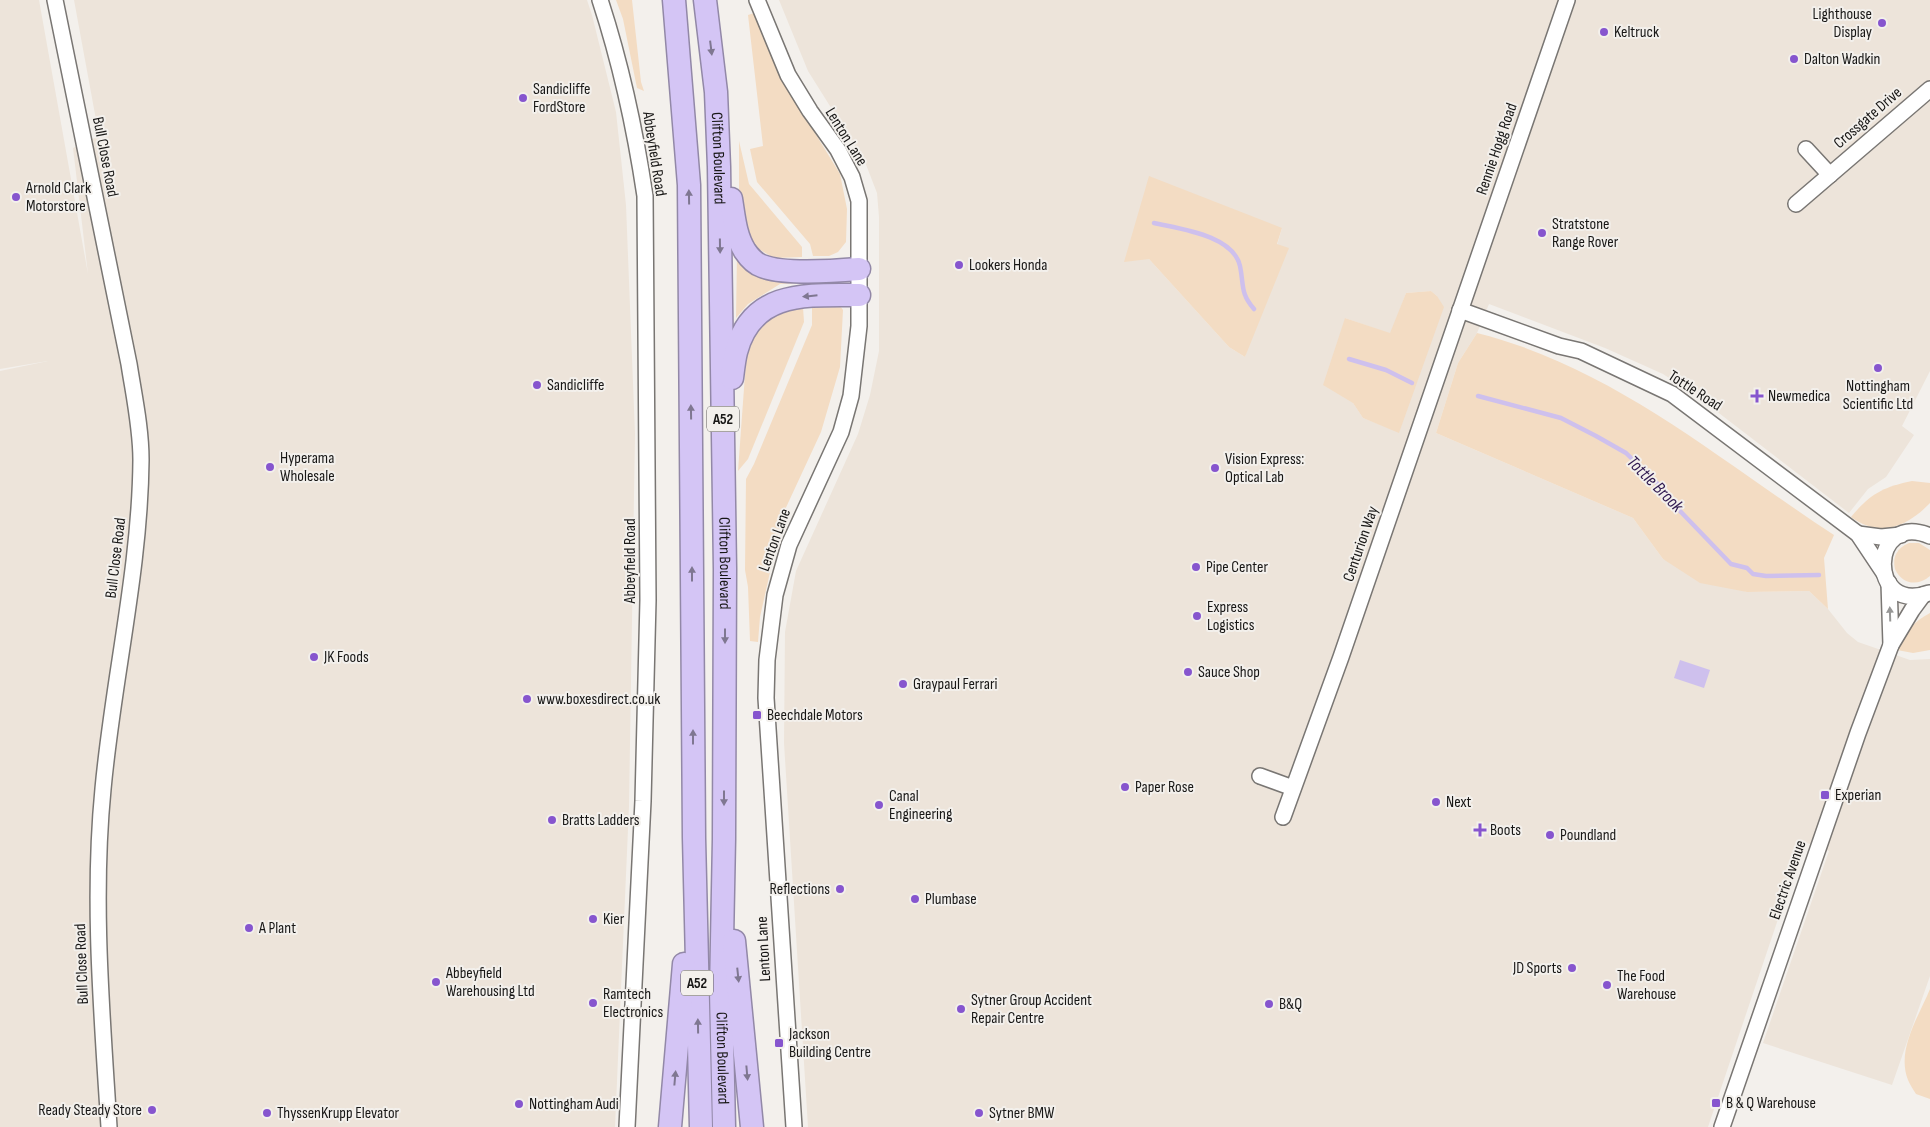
<svg xmlns="http://www.w3.org/2000/svg" width="1930" height="1127" font-family="'Sofia Sans Condensed',sans-serif">
  <style>
    .built { fill: #ede4da; fill-rule: evenodd }
    .green { fill: #f3dcc3 }
    .water { fill: #cec0ed }
    .lines { fill: none; stroke-linecap: round; stroke-linejoin: round }
    .stream { stroke: #cec0ed; stroke-width: 4.5 }
    .minor-casing { stroke: #797673; stroke-width: 18 }
    .highway-casing { stroke: #9288a7; stroke-width: 25 }
    .minor { stroke: #fff; stroke-width: 15 }
    .highway { stroke: #d4c5f5; stroke-width: 22 }
    .oneway { fill: #7f7791 }
    .oneway2 { fill: #979796 }
    .poi-dot { fill: #8655ce; stroke: #f3f0ec; stroke-width: 2 }
    .labels { text-anchor: middle; dominant-baseline: central; stroke-width: 4; stroke-linejoin: round; paint-order: stroke }
    .shield { fill: #f3f0ec; stroke: #5a5856; stroke-width: 1 }
    .shield-label { font-size: 15px; font-weight: bold; fill: #181716 }
    .poi-label { font-size: 16px; fill: #181716; stroke: #f3f0ec; text-anchor: start }
    .street-label { font-size: 16px; fill: #181716; stroke: #f3f0ec }
    .water-label { font-size: 18px; font-style: italic; fill: #311b51; stroke: #f3f0ec }
  </style>
  <rect width="100%" height="100%" fill="#f3f0ec"/>
  <g class="built">
    <path d="M 0,0 L 39,0 L 88,274 L 73,148 L 99,136 L 74,0 L 587,0 L 592,15 L 616,112 L 626,205 L 635,434 L 629,806 L 615,1127 L 0,1127 L 0,371 L 48,361 L 0,369 Z"/>
    <path d="M 779,0 L 1930,0 L 1930,371 L 1902,426 L 1914,435 L 1886,477 L 1868,489 L 1849,513 L 1698,397 L 1663,374 L 1605,348 L 1489,304 L 1477,333 L 1458,363 L 1436,433 L 1633,518 L 1663,559 L 1747,592 L 1809,591 L 1828,609 L 1847,633 L 1858,642 L 1910,660 L 1930,659 L 1930,976 L 1892,1085 L 1763,1043 L 1829,851 L 1804,842 L 1708,1127 L 808,1127 L 784,743 L 785,632 L 796,571 L 858,434 L 870,395 L 879,351 L 879,217 L 877,193 L 865,162 L 808,71 ZM 1282,228 L 1245,357 L 1229,347 L 1149,259 ZM 1431,291 L 1437,296 L 1399,432 L 1363,418 L 1353,403 L 1345,318 L 1391,334 L 1406,293 Z"/>
  </g>
  <g class="green">
    <path d="M 616,0 L 632,0 L 641,82 L 644,91 L 637,88 L 623,19 Z"/>
    <path d="M 757,12 L 776,69 L 840,174 L 847,209 L 846,242 L 838,252 L 829,256 L 813,256 L 810,244 L 757,182 L 750,149 L 763,146 L 748,15 Z"/>
    <path d="M 739,141 L 749,184 L 802,247 L 802,257 L 774,258 L 757,248 L 746,234 L 739,191 Z"/>
    <path d="M 1149,176 L 1282,228 L 1277,244 L 1289,248 L 1245,357 L 1229,347 L 1149,259 L 1124,262 Z"/>
    <path d="M 737,253 L 802,283 L 780,284 L 748,304 L 736,318 Z"/>
    <path d="M 1431,291 L 1437,296 L 1444,307 L 1399,433 L 1363,418 L 1353,403 L 1323,385 L 1345,318 L 1390,333 L 1406,293 Z"/>
    <path d="M 812,300 L 838,303 L 843,310 L 840,367 L 821,432 L 783,514 L 760,617 L 758,642 L 750,641 L 748,587 L 745,570 L 746,479 L 754,464 L 812,325 Z"/>
    <path d="M 803,307 L 804,322 L 748,459 L 738,471 L 747,347 L 761,316 Z"/>
    <path d="M 1477,333 C 1613,367 1719,460 1834,535 L 1824,558 L 1828,609 L 1809,591 L 1747,592 L 1700,583 L 1663,559 L 1633,518 L 1436,433 L 1458,363 Z"/>
    <path d="M 1912,481 L 1930,483 L 1930,503 C 1907,527 1880,538 1851,517 C 1870,494 1883,487 1912,481 Z"/>
    <path d="M 1909,543 L 1919,543 L 1930,550 L 1930,576 C 1917,587 1902,584 1895,569 C 1892,557 1897,548 1909,543 Z"/>
    <path d="M 1930,613 L 1930,650 L 1913,653 L 1897,650 C 1905,632 1913,622 1930,613 Z"/>
    <path d="M 1930,989 L 1930,1099 L 1916,1094 C 1913,1089 1910,1085 1908,1080 C 1896,1050 1919,1016 1930,989 Z"/>
  </g>
  <path class="water" d="M 1680,660 L 1710,670 L 1704,688 L 1674,678 Z"/>
  <g class="lines">
    <g class="stream">
      <path d="M 1154,223 C 1180,229 1233,235 1240,266 C 1244,285 1240,293 1254,309"/>
      <path d="M 1349,359 L 1386,370 L 1412,383"/>
      <path d="M 1478,396 L 1561,418 L 1596,436 L 1626,453 L 1660,486 L 1681,512 L 1731,564 L 1747,568 L 1753,574 L 1766,576 L 1819,575"/>
    </g>
    <defs>
      <g id="minor">
        <path d="M 55,0 L 129,364 C 134,396 141,428 141,460 C 140,571 113,679 103,789 C 92,901 102,1014 109,1127"/>
        <path d="M 600,0 C 621,64 635,129 645,196 L 648,600 L 643,801 L 627,1127"/>
        <path d="M 757,0 L 788,75 L 810,111 L 838,150 L 852,177 L 859,201 L 859,326 L 851,396 L 841,432 L 789,545 L 775,595 L 767,660 L 766,698 L 794,1127"/>
        <path d="M 1806,149 L 1830,175"/>
        <path d="M 1796,204 L 1930,89"/>
        <path d="M 1460,310 L 1559,346 L 1581,351 L 1672,394 L 1858,534 L 1884,573"/>
        <path d="M 1858,534 L 1881,537 L 1901,535"/>
        <path d="M 1889,583 L 1891,645"/>
        <path d="M 1929,593 C 1867,616 1869,510 1930,536"/>
        <path d="M 1260,776 L 1293,788"/>
        <path d="M 1283,817 L 1341,657 L 1567,0"/>
        <path d="M 1722,1127 L 1858,733 L 1891,645 L 1912,610 L 1923,595"/>
      </g>
      <g id="highway">
        <path d="M 674,0 L 689,185 L 694,838 L 701,1127"/>
        <path id="s1" d="M 705,0 L 716,92 L 719,167 L 725,569 L 724,839 L 721,992 L 724,1127"/>
        <path d="M 731,199 C 734,217 735,235 745,251 C 749,257 756,264 762,266 C 784,275 835,271 859,269"/>
        <path d="M 732,378 C 733,370 734,360 736,352 C 752,290 807,295 859,295"/>
        <path d="M 734,941 L 752,1127"/>
        <path d="M 670,1127 L 684,964"/>
      </g>
    </defs>
    <use href="#minor" class="minor-casing"/>
    <use href="#highway" class="highway-casing"/>
    <use href="#minor" class="minor"/>
    <use href="#highway" class="highway"/>
  </g>
  <defs><path id="oneway-solid" d="M-6-.8H1V-3.2L6.5 0L1 3.2V.8H-6Z" transform="scale(1.25)"/></defs>
  <g class="oneway">
    <use href="#oneway-solid" transform="translate(711 48) rotate(83)"/>
    <use href="#oneway-solid" transform="translate(689 197) rotate(-91)"/>
    <use href="#oneway-solid" transform="translate(720 246) rotate(89)"/>
    <use href="#oneway-solid" transform="translate(810 296) rotate(174)"/>
    <use href="#oneway-solid" transform="translate(691 412) rotate(-91)"/>
    <use href="#oneway-solid" transform="translate(692 574) rotate(-90)"/>
    <use href="#oneway-solid" transform="translate(725 636) rotate(90)"/>
    <use href="#oneway-solid" transform="translate(693 737) rotate(-90)"/>
    <use href="#oneway-solid" transform="translate(724 798) rotate(90)"/>
    <use href="#oneway-solid" transform="translate(738 975) rotate(84)"/>
    <use href="#oneway-solid" transform="translate(698 1026) rotate(-91)"/>
    <use href="#oneway-solid" transform="translate(747 1073) rotate(85)"/>
    <use href="#oneway-solid" transform="translate(675 1078) rotate(-85)"/>
  </g>
  <use class="oneway2" href="#oneway-solid" transform="translate(1890 614) rotate(-92)"/>
  <g class="poi-dot">
    <circle cx="1882" cy="23" r="5"/>
    <circle cx="1604" cy="32" r="5"/>
    <circle cx="1794" cy="59" r="5"/>
    <circle cx="523" cy="98" r="5"/>
    <circle cx="16" cy="197" r="5"/>
    <circle cx="1542" cy="233" r="5"/>
    <circle cx="959" cy="265" r="5"/>
    <circle cx="1878" cy="368" r="5"/>
    <circle cx="537" cy="385" r="5"/>
    <path d="M1754.5 388.5h5v5h5v5h-5v5h-5v-5h-5v-5h5z"/>
    <circle cx="270" cy="467" r="5"/>
    <circle cx="1215" cy="468" r="5"/>
    <circle cx="1196" cy="567" r="5"/>
    <circle cx="1197" cy="616" r="5"/>
    <circle cx="314" cy="657" r="5"/>
    <circle cx="1188" cy="672" r="5"/>
    <circle cx="903" cy="684" r="5"/>
    <circle cx="527" cy="699" r="5"/>
    <rect x="752" y="710" width="10" height="10" rx="2.5"/>
    <circle cx="1125" cy="787" r="5"/>
    <rect x="1820" y="790" width="10" height="10" rx="2.5"/>
    <circle cx="1436" cy="802" r="5"/>
    <circle cx="879" cy="805" r="5"/>
    <circle cx="552" cy="820" r="5"/>
    <path d="M1477.5 822.5h5v5h5v5h-5v5h-5v-5h-5v-5h5z"/>
    <circle cx="1550" cy="835" r="5"/>
    <circle cx="840" cy="889" r="5"/>
    <circle cx="915" cy="899" r="5"/>
    <circle cx="593" cy="919" r="5"/>
    <circle cx="249" cy="928" r="5"/>
    <circle cx="1572" cy="968" r="5"/>
    <circle cx="436" cy="982" r="5"/>
    <circle cx="1607" cy="985" r="5"/>
    <circle cx="593" cy="1003" r="5"/>
    <circle cx="1269" cy="1004" r="5"/>
    <circle cx="961" cy="1009" r="5"/>
    <rect x="774" y="1038" width="10" height="10" rx="2.5"/>
    <rect x="1711" y="1098" width="10" height="10" rx="2.5"/>
    <circle cx="519" cy="1104" r="5"/>
    <circle cx="152" cy="1110" r="5"/>
    <circle cx="267" cy="1113" r="5"/>
    <circle cx="979" cy="1113" r="5"/>
  </g>
  <g class="labels">
    <g class="shield">
      <rect x="707" y="406.5" width="32" height="25" rx="4"/>
      <rect x="681" y="970.5" width="32" height="25" rx="4"/>
    </g>
    <g class="shield-label">
      <text x="723" y="419">A52</text>
      <text x="697" y="983">A52</text>
    </g>
    <g class="poi-label">
      <text x="1872" y="14" text-anchor="end">Lighthouse<tspan x="1872" dy="18">Display</tspan></text>
      <text x="1614" y="32">Keltruck</text>
      <text x="1804" y="59">Dalton Wadkin</text>
      <text x="533" y="89">Sandicliffe<tspan x="533" dy="18">FordStore</tspan></text>
      <text x="26" y="188">Arnold Clark<tspan x="26" dy="18">Motorstore</tspan></text>
      <text x="1552" y="224">Stratstone<tspan x="1552" dy="18">Range Rover</tspan></text>
      <text x="969" y="265">Lookers Honda</text>
      <text x="547" y="385">Sandicliffe</text>
      <text x="1878" y="386" text-anchor="middle">Nottingham<tspan x="1878" dy="18">Scientific Ltd</tspan></text>
      <text x="1768" y="396">Newmedica</text>
      <text x="280" y="458">Hyperama<tspan x="280" dy="18">Wholesale</tspan></text>
      <text x="1225" y="459">Vision Express:<tspan x="1225" dy="18">Optical Lab</tspan></text>
      <text x="1206" y="567">Pipe Center</text>
      <text x="1207" y="607">Express<tspan x="1207" dy="18">Logistics</tspan></text>
      <text x="324" y="657">JK Foods</text>
      <text x="1198" y="672">Sauce Shop</text>
      <text x="913" y="684">Graypaul Ferrari</text>
      <text x="537" y="699">www.boxesdirect.co.uk</text>
      <text x="767" y="715">Beechdale Motors</text>
      <text x="1135" y="787">Paper Rose</text>
      <text x="1835" y="795">Experian</text>
      <text x="889" y="796">Canal<tspan x="889" dy="18">Engineering</tspan></text>
      <text x="1446" y="802">Next</text>
      <text x="562" y="820">Bratts Ladders</text>
      <text x="1490" y="830">Boots</text>
      <text x="1560" y="835">Poundland</text>
      <text x="830" y="889" text-anchor="end">Reflections</text>
      <text x="925" y="899">Plumbase</text>
      <text x="603" y="919">Kier</text>
      <text x="259" y="928">A Plant</text>
      <text x="1562" y="968" text-anchor="end">JD Sports</text>
      <text x="446" y="973">Abbeyfield<tspan x="446" dy="18">Warehousing Ltd</tspan></text>
      <text x="1617" y="976">The Food<tspan x="1617" dy="18">Warehouse</tspan></text>
      <text x="603" y="994">Ramtech<tspan x="603" dy="18">Electronics</tspan></text>
      <text x="971" y="1000">Sytner Group Accident<tspan x="971" dy="18">Repair Centre</tspan></text>
      <text x="1279" y="1004">B&amp;Q</text>
      <text x="789" y="1034">Jackson<tspan x="789" dy="18">Building Centre</tspan></text>
      <text x="1726" y="1103">B &amp; Q Warehouse</text>
      <text x="529" y="1104">Nottingham Audi</text>
      <text x="142" y="1110" text-anchor="end">Ready Steady Store</text>
      <text x="277" y="1113">ThyssenKrupp Elevator</text>
      <text x="989" y="1113">Sytner BMW</text>
    </g>
    <g class="street-label">
      <text transform="translate(1868 118) rotate(-41)">Crossgate Drive</text>
      <text transform="translate(846 137) rotate(58)">Lenton Lane</text>
      <text transform="translate(1497 149) rotate(-71)">Rennie Hogg Road</text>
      <text transform="translate(654 154) rotate(81)">Abbeyfield Road</text>
      <text transform="translate(105 157) rotate(79)">Bull Close Road</text>
      <text stroke="none"><textPath href="#s1" startOffset="159">Clifton Boulevard</textPath></text>
      <text transform="translate(1695 391) rotate(33)">Tottle Road</text>
      <text transform="translate(775 540) rotate(-70)">Lenton Lane</text>
      <text transform="translate(1361 544) rotate(-71)">Centurion Way</text>
      <text transform="translate(116 558) rotate(-83)">Bull Close Road</text>
      <text transform="translate(630 561) rotate(-90)">Abbeyfield Road</text>
      <text stroke="none"><textPath href="#s1" startOffset="564">Clifton Boulevard</textPath></text>
      <text transform="translate(1788 880) rotate(-71)">Electric Avenue</text>
      <text transform="translate(764 949) rotate(-93)">Lenton Lane</text>
      <text transform="translate(82 964) rotate(-92)">Bull Close Road</text>
      <text stroke="none"><textPath href="#s1" startOffset="1059">Clifton Boulevard</textPath></text>
    </g>
    <g class="water-label">
      <text transform="translate(1655 484) rotate(45)">Tottle Brook</text>
    </g>
  </g>
</svg>
